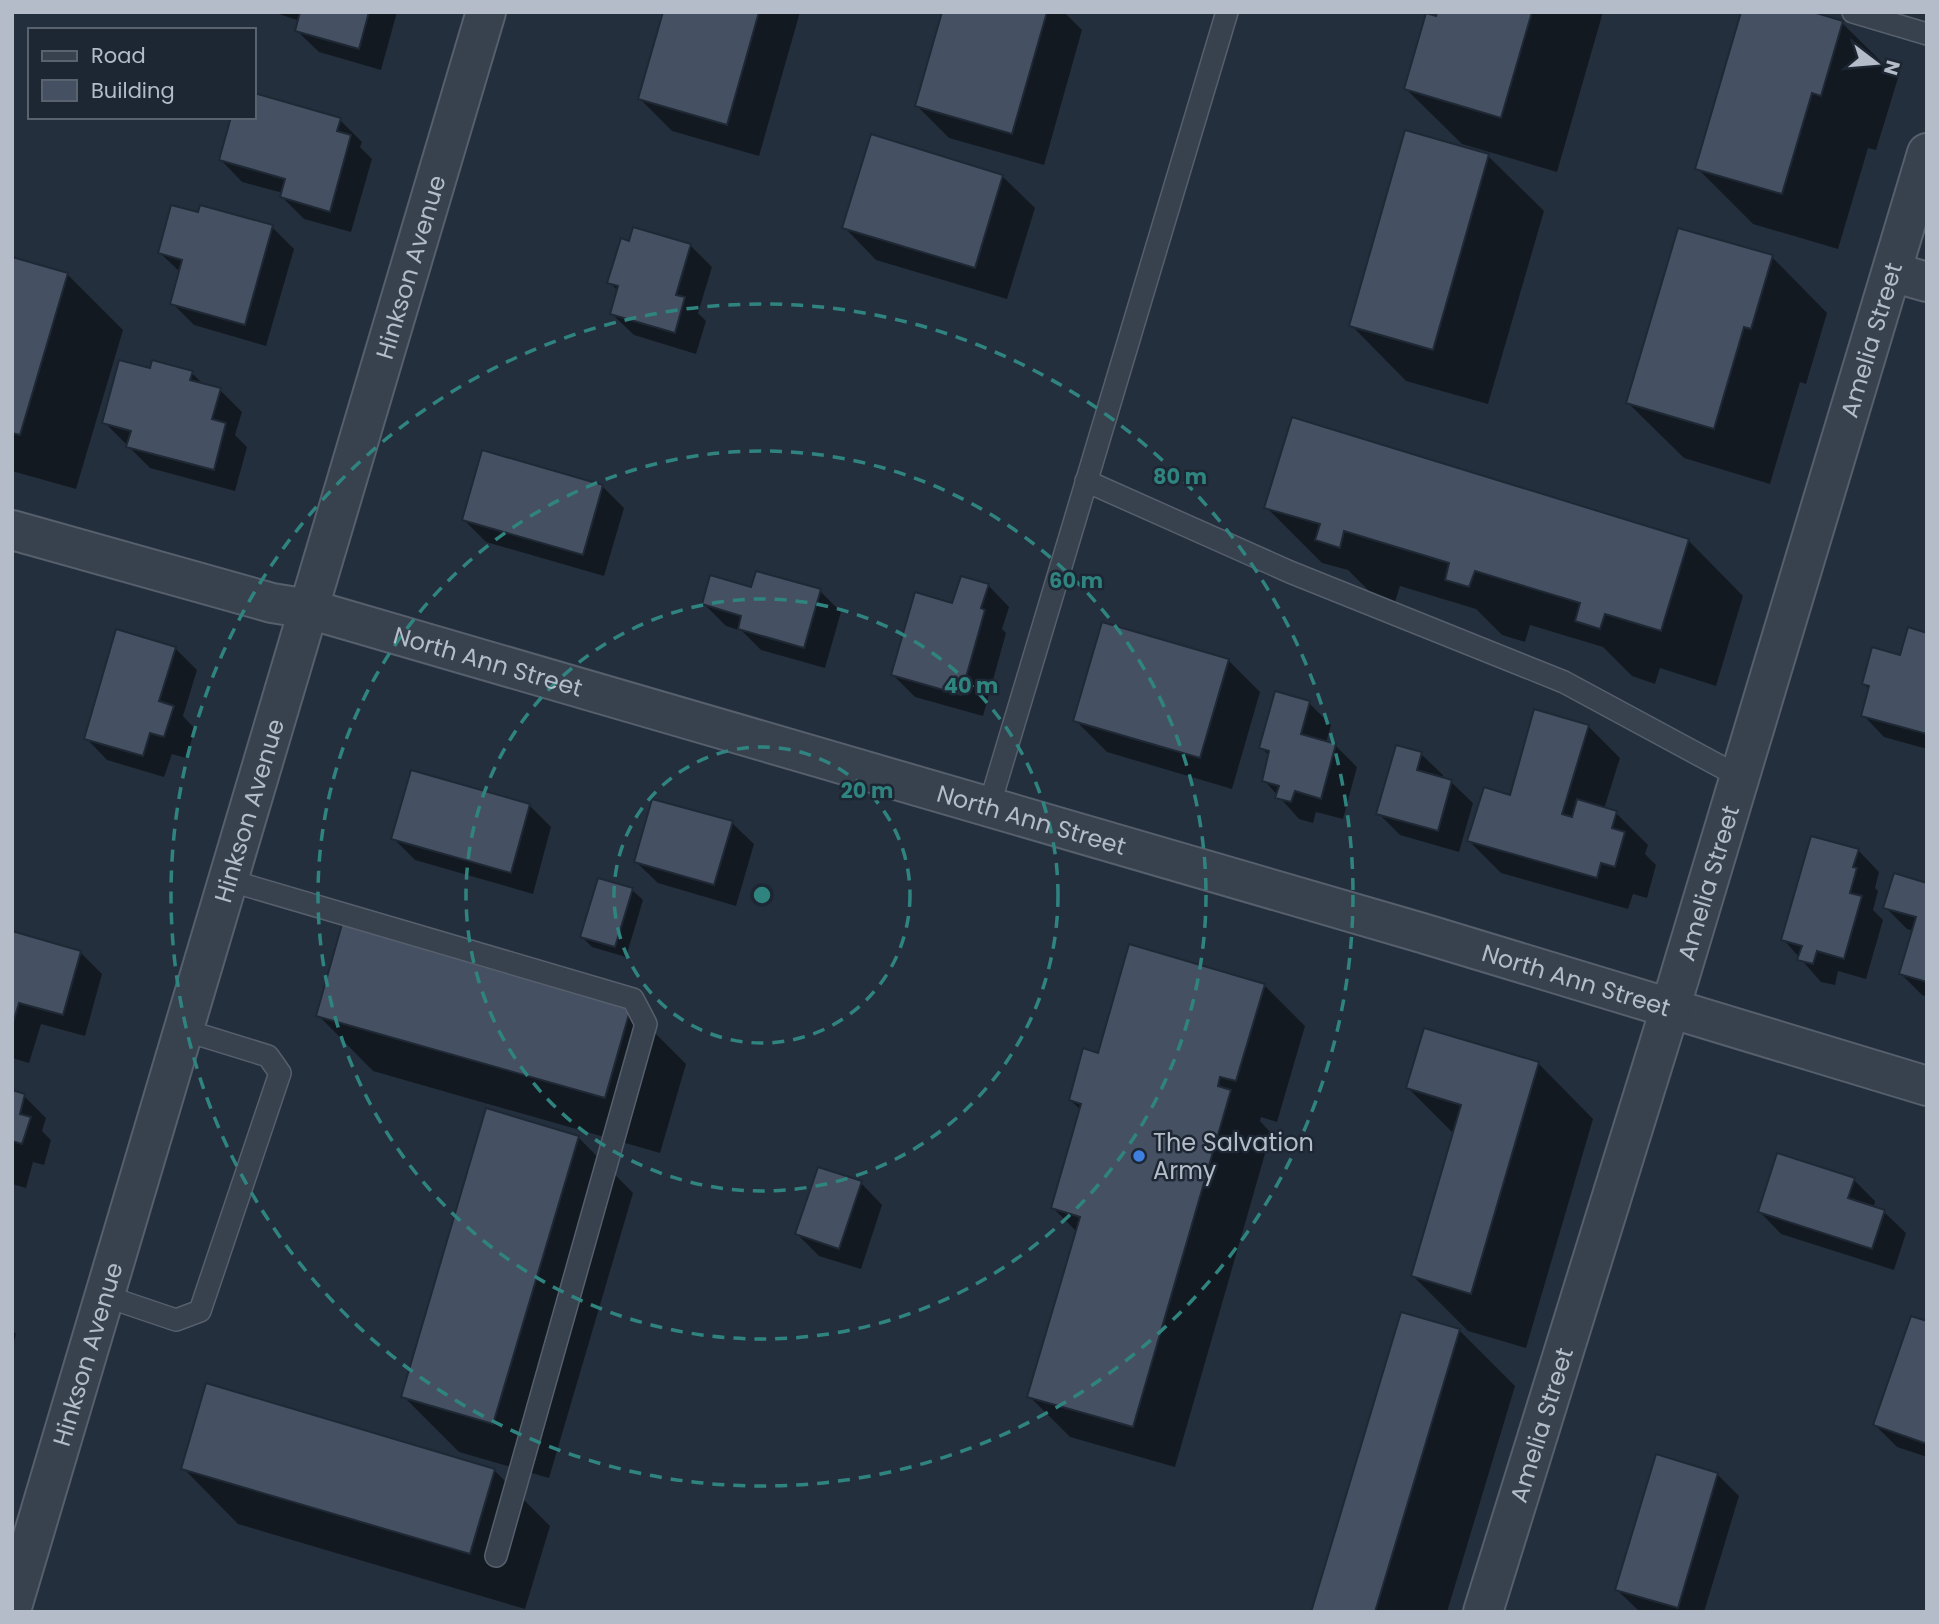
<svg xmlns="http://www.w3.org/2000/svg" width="1939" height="1624" font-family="Poppins,sans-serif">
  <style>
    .shadow { fill: #0007 }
    .building { fill: #455162; stroke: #1f2835; stroke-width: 2 }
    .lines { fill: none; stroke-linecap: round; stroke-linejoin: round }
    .service-casing { stroke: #565f6c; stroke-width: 24 }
    .minor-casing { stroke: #565f6c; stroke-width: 42 }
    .service { stroke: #38414e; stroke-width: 21 }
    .minor { stroke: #38414e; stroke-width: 38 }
    .ring { fill: none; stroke: #308480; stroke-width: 3.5; stroke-dasharray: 12 9 }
    .shop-dot { fill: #3f7fe0; stroke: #1d2633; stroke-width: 2.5 }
    .labels { text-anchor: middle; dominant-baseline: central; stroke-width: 5; stroke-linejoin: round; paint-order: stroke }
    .street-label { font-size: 24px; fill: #b4bcc9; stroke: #1d2633 }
    .poi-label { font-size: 24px; fill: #b4bcc9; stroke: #1d2633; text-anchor: start }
    .centre { fill: #308480; stroke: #1d2633; stroke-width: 3.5 }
    .ring-label { font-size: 21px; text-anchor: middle; font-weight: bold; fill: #308480; stroke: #1d2633; stroke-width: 5; stroke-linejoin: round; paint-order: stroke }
  </style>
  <rect width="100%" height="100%" fill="#242f3e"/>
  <g class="shadow">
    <path d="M 273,12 L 397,12 L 381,70 L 319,52 L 297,31 L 300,21 Z"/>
    <path d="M 665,12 L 800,12 L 759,156 L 672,131 L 640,99 Z"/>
    <path d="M 943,12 L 1064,12 L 1082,30 L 1044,165 L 949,138 L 917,106 Z"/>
    <path d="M 1439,12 L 1603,12 L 1557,172 L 1462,144 L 1406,89 Z"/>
    <path d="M 1842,23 L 1898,78 L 1876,150 L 1868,148 L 1838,249 L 1753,224 L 1697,168 Z"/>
    <path d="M 254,95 L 340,120 L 362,142 L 360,147 L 372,159 L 351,232 L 304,219 L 282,197 L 283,193 L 242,182 L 221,160 L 254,117 Z"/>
    <path d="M 1488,156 L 1544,211 L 1488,404 L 1406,381 L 1351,325 Z"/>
    <path d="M 1002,176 L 1035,208 L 1007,299 L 876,260 L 844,227 Z"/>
    <path d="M 272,227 L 294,249 L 266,346 L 194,325 L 172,303 L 181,273 L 160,253 Z"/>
    <path d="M 690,245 L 712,267 L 698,313 L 706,321 L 696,354 L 634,335 L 612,314 L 618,291 L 609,282 Z"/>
    <path d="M 1772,257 L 1827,313 L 1806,384 L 1800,382 L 1770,484 L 1684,458 L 1628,403 Z"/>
    <path d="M 12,258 L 67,274 L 123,330 L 76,489 L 12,471 Z"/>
    <path d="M 192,373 L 205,386 L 220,390 L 242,412 L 235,435 L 247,447 L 235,491 L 150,468 L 104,422 Z"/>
    <path d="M 602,486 L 624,508 L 604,576 L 486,542 L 464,520 Z"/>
    <path d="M 1266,507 L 1688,540 L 1743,596 L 1716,686 L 1660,668 L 1655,684 L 1632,676 L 1603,647 L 1530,625 L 1525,642 L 1502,635 L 1476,609 L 1400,586 L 1395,602 L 1373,595 L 1348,570 L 1322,563 Z"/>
    <path d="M 988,585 L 1009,607 L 1002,629 L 1006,633 L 983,716 L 915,697 L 893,675 L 954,605 Z"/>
    <path d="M 753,589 L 820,591 L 841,612 L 825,668 L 761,650 L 742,631 L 726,626 L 704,604 Z"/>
    <path d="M 1927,635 L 1927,749 L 1884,737 L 1863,715 L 1870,690 L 1863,683 L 1901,657 Z"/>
    <path d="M 175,648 L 197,670 L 183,716 L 195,729 L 186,758 L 172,754 L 164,777 L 107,760 L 86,738 Z"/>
    <path d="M 1228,660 L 1260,692 L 1232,789 L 1107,752 L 1075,720 Z"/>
    <path d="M 1309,703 L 1331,725 L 1326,743 L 1335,745 L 1357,767 L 1343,819 L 1316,812 L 1313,823 L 1299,819 L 1264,780 L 1270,756 L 1261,748 Z"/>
    <path d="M 1588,726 L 1620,758 L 1604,809 L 1616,813 L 1648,845 L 1645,854 L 1656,865 L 1647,898 L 1633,894 L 1628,909 L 1501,873 L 1469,841 L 1511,797 Z"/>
    <path d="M 1421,754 L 1443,775 L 1442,779 L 1451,782 L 1473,803 L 1459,852 L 1400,835 L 1378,813 Z"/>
    <path d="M 529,805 L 551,827 L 533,894 L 415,860 L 393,838 Z"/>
    <path d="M 732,823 L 754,844 L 736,906 L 658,883 L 636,862 Z"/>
    <path d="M 1858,850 L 1879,872 L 1875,888 L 1878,891 L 1873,910 L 1883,920 L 1866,979 L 1838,971 L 1835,985 L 1821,982 L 1783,939 Z"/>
    <path d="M 1927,885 L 1927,997 L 1922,995 L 1901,974 L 1913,931 L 1907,929 L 1885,907 Z"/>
    <path d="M 632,890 L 643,900 L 626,957 L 592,947 L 582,937 Z"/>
    <path d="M 12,933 L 80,952 L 102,974 L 85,1036 L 41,1024 L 29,1063 L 12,1058 Z"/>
    <path d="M 1264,985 L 1305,1026 L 1277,1122 L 1261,1117 L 1260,1121 L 1271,1133 L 1175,1467 L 1070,1437 L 1029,1396 L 1077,1232 L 1053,1208 L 1081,1110 L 1070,1100 L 1100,1055 Z"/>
    <path d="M 630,1008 L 686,1064 L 660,1153 L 373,1071 L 318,1015 Z"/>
    <path d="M 1538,1063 L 1593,1119 L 1526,1348 L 1468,1331 L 1413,1276 L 1454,1134 L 1408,1088 Z"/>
    <path d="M 12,1092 L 24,1096 L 46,1118 L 42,1131 L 51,1140 L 44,1165 L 33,1162 L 26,1188 L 12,1184 Z"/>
    <path d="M 578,1137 L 633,1193 L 549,1478 L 459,1452 L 403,1396 Z"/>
    <path d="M 1854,1180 L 1875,1201 L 1874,1207 L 1884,1212 L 1906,1233 L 1894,1270 L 1781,1234 L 1760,1212 Z"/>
    <path d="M 861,1183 L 882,1205 L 861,1269 L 819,1256 L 797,1234 Z"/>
    <path d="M 1927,1323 L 1927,1457 L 1897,1447 L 1875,1425 Z"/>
    <path d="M 12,1330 L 16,1334 L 12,1349 Z"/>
    <path d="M 1460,1331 L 1515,1386 L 1447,1612 L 1313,1612 Z"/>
    <path d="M 183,1468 L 494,1470 L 550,1526 L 525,1609 L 238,1524 Z"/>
    <path d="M 1717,1474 L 1739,1496 L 1704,1612 L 1639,1611 L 1617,1590 Z"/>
  </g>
  <g class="building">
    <path d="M 300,12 L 369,12 L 359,49 L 295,31 Z"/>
    <path d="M 663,12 L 759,12 L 727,125 L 638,99 Z"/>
    <path d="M 942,12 L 1047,12 L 1012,134 L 915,106 Z"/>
    <path d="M 1437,12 L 1532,12 L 1501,118 L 1404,89 L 1426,13 L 1436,16 Z"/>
    <path d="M 1741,12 L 1813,12 L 1843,21 L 1821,96 L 1812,93 L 1782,194 L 1695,169 Z"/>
    <path d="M 254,93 L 341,118 L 337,131 L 351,135 L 330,212 L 280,197 L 285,179 L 219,160 L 231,117 L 254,117 Z"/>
    <path d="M 1405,130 L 1489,154 L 1433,350 L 1349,326 Z"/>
    <path d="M 871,134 L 1003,175 L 975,268 L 842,228 Z"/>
    <path d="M 171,205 L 198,212 L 200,205 L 273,225 L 245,325 L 170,304 L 182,260 L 158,253 Z"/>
    <path d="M 633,227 L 691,244 L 676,295 L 685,297 L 675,333 L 610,314 L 618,286 L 607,283 L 621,238 L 629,241 Z"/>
    <path d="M 1678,228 L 1773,255 L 1751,329 L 1744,327 L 1714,429 L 1626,403 Z"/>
    <path d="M 12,257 L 68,273 L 20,435 L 12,433 Z"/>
    <path d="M 119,360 L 150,368 L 152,360 L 193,371 L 190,380 L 221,388 L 212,419 L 226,423 L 214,470 L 126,447 L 131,431 L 102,423 Z"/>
    <path d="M 1292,417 L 1689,539 L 1661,631 L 1605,614 L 1600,629 L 1575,621 L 1580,603 L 1475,571 L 1469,587 L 1445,580 L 1449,563 L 1344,531 L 1340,548 L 1315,540 L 1320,524 L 1264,508 Z"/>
    <path d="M 482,450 L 603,485 L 583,555 L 462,520 Z"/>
    <path d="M 756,571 L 821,589 L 804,648 L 738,629 L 741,616 L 702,604 L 710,575 L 751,587 Z"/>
    <path d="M 961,576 L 989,584 L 981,608 L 985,610 L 961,695 L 891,675 L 915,592 L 952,603 Z"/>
    <path d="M 1102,622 L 1229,659 L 1200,758 L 1073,721 Z"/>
    <path d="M 1908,627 L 1927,633 L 1927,734 L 1861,716 L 1869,686 L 1862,684 L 1872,647 L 1900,655 Z"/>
    <path d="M 116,629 L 176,647 L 159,701 L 174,706 L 164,737 L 150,733 L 143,756 L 84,739 Z"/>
    <path d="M 1275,691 L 1310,701 L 1301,734 L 1336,744 L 1321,799 L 1295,791 L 1291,802 L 1275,798 L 1279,786 L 1262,781 L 1269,751 L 1259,748 Z"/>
    <path d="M 1534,709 L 1589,725 L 1562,814 L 1572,817 L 1577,799 L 1617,811 L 1612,828 L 1625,832 L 1615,867 L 1601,863 L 1597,878 L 1467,841 L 1484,787 L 1510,795 Z"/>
    <path d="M 1396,745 L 1422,752 L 1417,770 L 1452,780 L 1438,831 L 1376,814 Z"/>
    <path d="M 411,770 L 530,804 L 511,873 L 391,839 Z"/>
    <path d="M 652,799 L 733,821 L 714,885 L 634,862 Z"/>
    <path d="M 1811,836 L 1859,849 L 1853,867 L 1857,868 L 1850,893 L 1862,896 L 1844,959 L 1817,951 L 1813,964 L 1797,960 L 1802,946 L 1781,940 Z"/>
    <path d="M 1894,873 L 1927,883 L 1927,982 L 1899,974 L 1916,917 L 1883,908 Z"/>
    <path d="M 598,878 L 633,888 L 615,947 L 580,937 Z"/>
    <path d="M 342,924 L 631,1007 L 605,1098 L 316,1016 Z"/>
    <path d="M 12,931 L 81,951 L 63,1015 L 19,1003 L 12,1026 Z"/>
    <path d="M 1129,944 L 1265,984 L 1236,1081 L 1220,1077 L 1218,1086 L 1231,1090 L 1133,1427 L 1027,1397 L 1080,1217 L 1051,1208 L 1081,1104 L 1069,1100 L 1083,1048 L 1098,1053 Z"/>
    <path d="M 1424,1028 L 1539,1062 L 1471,1294 L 1411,1276 L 1461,1105 L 1406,1088 Z"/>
    <path d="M 12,1090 L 25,1094 L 20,1114 L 31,1117 L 22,1144 L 12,1141 Z"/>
    <path d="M 486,1108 L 579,1136 L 493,1424 L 401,1397 Z"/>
    <path d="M 1777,1153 L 1855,1178 L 1848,1198 L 1885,1210 L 1872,1249 L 1758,1212 Z"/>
    <path d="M 818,1167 L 862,1181 L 839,1249 L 795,1234 Z"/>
    <path d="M 1401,1312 L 1460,1329 L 1375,1612 L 1311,1612 Z"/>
    <path d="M 1911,1316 L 1927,1321 L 1927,1444 L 1873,1425 Z"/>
    <path d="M 206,1383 L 495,1469 L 470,1554 L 181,1469 Z"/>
    <path d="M 1656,1454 L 1718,1473 L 1678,1608 L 1615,1590 Z"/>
  </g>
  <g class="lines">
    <defs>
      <g id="service">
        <path d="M 1853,12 L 1927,34"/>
        <path d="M 1086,481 L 1290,572 L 1564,682 L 1740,777"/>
        <path d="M 989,807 L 1227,12"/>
        <path d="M 228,880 L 633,999 L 646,1024 L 496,1556"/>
        <path d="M 105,1296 L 176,1320 L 200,1311 L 280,1073 L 268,1056 L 184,1030"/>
      </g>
      <g id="minor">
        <path d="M 1892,272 L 1927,282"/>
        <path id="s1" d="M 12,530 L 272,603 L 309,609 L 1422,933 L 1927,1086"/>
        <path id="s2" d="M 12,1607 L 486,12"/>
        <path id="s3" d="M 1483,1612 L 1670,1009 L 1927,153"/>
      </g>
    </defs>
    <use href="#service" class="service-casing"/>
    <use href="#minor" class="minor-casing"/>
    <use href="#service" class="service"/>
    <use href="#minor" class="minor"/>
  </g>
  <g class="ring">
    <circle cx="762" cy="895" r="148"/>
    <circle cx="762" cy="895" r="296"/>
    <circle cx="762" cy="895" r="444"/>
    <circle cx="762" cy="895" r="591"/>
  </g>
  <circle class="shop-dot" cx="1139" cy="1156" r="7"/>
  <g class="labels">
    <g class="street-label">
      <text stroke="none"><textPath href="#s2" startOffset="1398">Hinkson Avenue</textPath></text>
      <text stroke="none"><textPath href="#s3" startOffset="1330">Amelia Street</textPath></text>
      <text stroke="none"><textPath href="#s1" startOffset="494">North Ann Street</textPath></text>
      <text stroke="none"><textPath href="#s2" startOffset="831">Hinkson Avenue</textPath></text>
      <text stroke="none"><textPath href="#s1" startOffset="1060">North Ann Street</textPath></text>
      <text stroke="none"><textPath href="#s3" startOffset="763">Amelia Street</textPath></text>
      <text stroke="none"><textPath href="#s1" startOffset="1628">North Ann Street</textPath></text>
      <text stroke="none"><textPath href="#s2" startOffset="264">Hinkson Avenue</textPath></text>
      <text stroke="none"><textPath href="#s3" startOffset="196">Amelia Street</textPath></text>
    </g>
    <g class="poi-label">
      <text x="1153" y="1142">The Salvation<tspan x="1153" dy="28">Army</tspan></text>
    </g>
  </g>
  <circle cx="762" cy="895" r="10" class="centre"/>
  <g class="ring-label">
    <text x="1180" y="484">80 m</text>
    <text x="1076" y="588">60 m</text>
    <text x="971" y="693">40 m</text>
    <text x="867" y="798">20 m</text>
  </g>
  <rect width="1939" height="1624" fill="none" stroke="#b4bcc9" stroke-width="28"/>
  <rect x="28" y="28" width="228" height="91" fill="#1d2633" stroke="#59626f" stroke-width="2"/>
  <rect x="42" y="51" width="35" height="10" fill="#38414e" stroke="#59626f" stroke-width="2"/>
  <text x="91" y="63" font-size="21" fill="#b4bcc9">Road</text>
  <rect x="42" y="80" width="35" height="21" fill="#455162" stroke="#59626f" stroke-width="2"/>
  <text x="91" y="98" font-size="21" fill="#b4bcc9">Building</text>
  <g transform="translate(1876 63) rotate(106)" stroke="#1d2633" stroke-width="5" paint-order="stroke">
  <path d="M0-5L12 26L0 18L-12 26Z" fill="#b4bcc9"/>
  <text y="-10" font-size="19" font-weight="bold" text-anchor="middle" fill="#b4bcc9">N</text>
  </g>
</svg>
